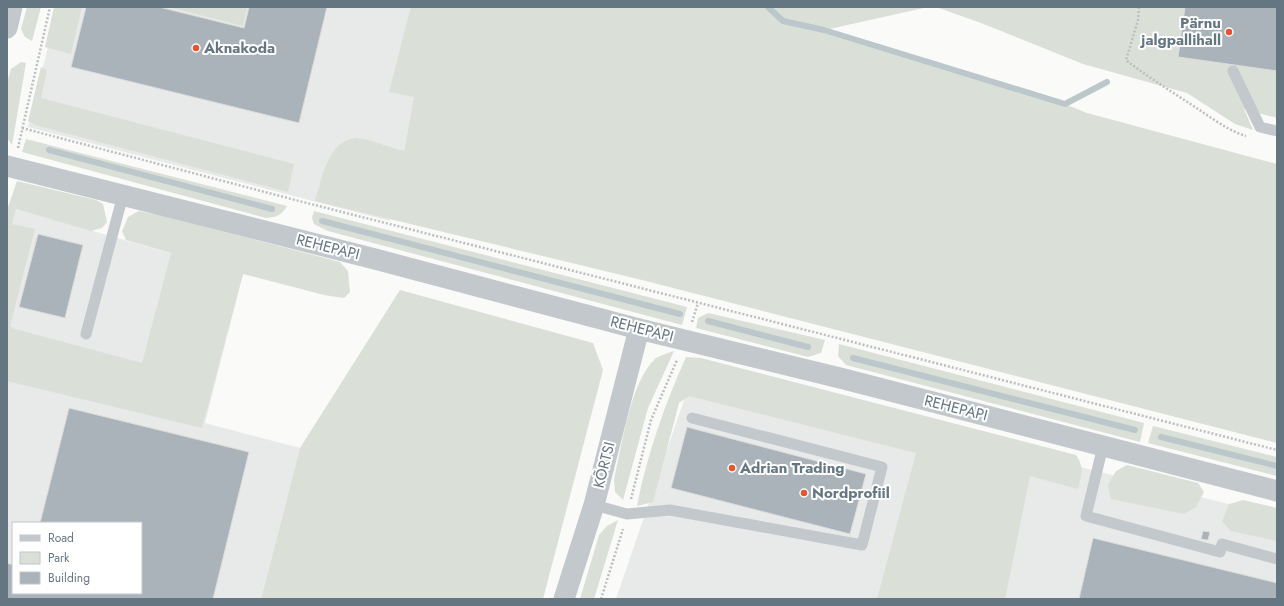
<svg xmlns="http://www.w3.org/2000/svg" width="1284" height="606" font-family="Jost,sans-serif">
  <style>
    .built { fill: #e8e9e9; fill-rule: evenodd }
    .green { fill: #dadfd7 }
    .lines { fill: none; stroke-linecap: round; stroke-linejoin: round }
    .stream { stroke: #bbc7cb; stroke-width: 6 }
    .building { fill: #aab3b9; stroke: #dcdcda }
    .path { stroke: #bbbfc2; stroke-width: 2.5; stroke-dasharray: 2 2; stroke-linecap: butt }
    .lane { stroke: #c3c8cc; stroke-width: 11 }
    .street { stroke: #c3c8cc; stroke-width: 21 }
    .poi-dot { fill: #e4572e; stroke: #fff; stroke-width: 1.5 }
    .labels { text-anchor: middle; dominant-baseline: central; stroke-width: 4; stroke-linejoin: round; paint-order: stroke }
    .poi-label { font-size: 15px; font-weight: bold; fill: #657683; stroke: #fff; text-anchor: start }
    .street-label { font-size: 15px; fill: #657683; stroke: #fff }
  </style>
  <rect width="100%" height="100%" fill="#fafaf8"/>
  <g class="built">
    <path d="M 58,7 L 432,7 L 390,221 L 28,127 Z"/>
    <path d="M 16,209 L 243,274 L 205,423 L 300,448 L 261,599 L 7,599 L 7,241 ZM 13,523 L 141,523 L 141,593 L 13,593 Z"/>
    <path d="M 694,371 L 1277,516 L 1277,599 L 616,599 Z"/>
  </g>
  <g class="green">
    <path d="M 27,7 L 41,7 L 32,41 L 25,37 L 21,29 Z"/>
    <path d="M 54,7 L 82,7 L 71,54 L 45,47 Z"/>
    <path d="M 168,7 L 247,7 L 243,26 Z"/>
    <path d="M 411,7 L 928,7 L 825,30 L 1065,104 L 1087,113 L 1277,164 L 1277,443 L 642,280 L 315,201 C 322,179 327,141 356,138 C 365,137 393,149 404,151 L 414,97 L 389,92 Z"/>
    <path d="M 936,7 L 1277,7 L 1277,118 L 1244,109 L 1253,130 L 1235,124 L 1187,93 L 1083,64 L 981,23 Z"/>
    <path d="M 21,62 L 26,63 L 12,145 L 7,138 L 7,82 L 11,69 Z"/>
    <path d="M 41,67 L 47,70 L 41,98 L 294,164 L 288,192 L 35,125 L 28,121 Z"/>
    <path d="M 26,139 L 287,206 C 282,215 277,217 266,218 L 22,152 Z"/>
    <path d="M 17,181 L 96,200 L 103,204 L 107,222 L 102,228 L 91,231 L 16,209 L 12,224 L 35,229 L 10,326 L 15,329 L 142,363 L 171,253 L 126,240 L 122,231 L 128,217 L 139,211 L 164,216 L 340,262 L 348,271 L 350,292 L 344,298 L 324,295 L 243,274 L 202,428 L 7,381 L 7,210 Z"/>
    <path d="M 314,211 L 687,307 L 682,325 L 328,231 L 314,224 L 312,218 Z"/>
    <path d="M 400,290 L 593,343 L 603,370 L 543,599 L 261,599 L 300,448 Z"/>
    <path d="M 708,313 L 825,340 L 821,353 L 808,357 L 696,328 L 698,318 Z"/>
    <path d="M 839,344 L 1144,423 L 1140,442 L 846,365 L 838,356 Z"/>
    <path d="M 674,351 L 648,408 L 623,500 L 615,492 L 614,479 C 622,446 630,381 656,358 C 661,355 668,353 674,351 Z"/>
    <path d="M 686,357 L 701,358 L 1076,455 C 1085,468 1081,475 1078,489 L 1030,476 L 1005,599 L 877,599 L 916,453 L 689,396 L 679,403 L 653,502 L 637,506 C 647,454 665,404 686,357 Z"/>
    <path d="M 1153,426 L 1277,457 L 1277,476 L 1148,443 Z"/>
    <path d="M 1127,465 L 1198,483 L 1204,492 L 1196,507 L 1184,514 L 1111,499 L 1108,485 L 1116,471 Z"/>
    <path d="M 1243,500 L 1277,508 L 1277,541 L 1231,531 L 1222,521 L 1229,504 Z"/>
    <path d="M 618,520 L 594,599 L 580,599 L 599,535 L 607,526 Z"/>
  </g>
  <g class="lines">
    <g class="stream">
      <path d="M 768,7 L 783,21 L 824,30 L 1065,104 L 1107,82"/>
      <path d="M 49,150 L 272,209"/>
      <path d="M 322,221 L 680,314"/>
      <path d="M 708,321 L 808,347"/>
      <path d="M 853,358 L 1135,430"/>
      <path d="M 1161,437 L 1277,466"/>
    </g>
  </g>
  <g class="building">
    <path d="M 86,7 L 159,7 L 244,28 L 249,7 L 327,7 L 299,123 L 71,67 Z"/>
    <path d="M 1185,7 L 1277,7 L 1277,71 L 1178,57 Z"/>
    <path d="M 38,234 L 83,245 L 65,318 L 19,307 Z"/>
    <path d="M 69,408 L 249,452 L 213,599 L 7,599 L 7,563 L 13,565 L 13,593 L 141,593 L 141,523 L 40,523 Z"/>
    <path d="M 687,427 L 866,474 L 850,534 L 671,488 Z"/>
    <path d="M 1203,531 L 1210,532 L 1208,540 L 1201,539 Z"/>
    <path d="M 1093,538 L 1277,583 L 1277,599 L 1079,599 Z"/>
  </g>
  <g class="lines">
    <g class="path">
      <path d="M 1139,7 L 1138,20 L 1126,60 C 1149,78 1174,93 1198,109 C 1213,119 1229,131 1246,136"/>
      <path d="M 22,128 L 299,201 L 1277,450"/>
      <path d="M 18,148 L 50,7"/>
      <path d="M 692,322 L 698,303"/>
      <path d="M 631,499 L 651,420 L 677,360"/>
      <path d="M 601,599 L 623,529"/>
    </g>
    <g class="lane">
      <path d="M 1233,71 L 1260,127 L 1277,131"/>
      <path d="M 86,334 L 123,195"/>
      <path d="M 1103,446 L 1086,516 L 1220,552 L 1222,544 L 1277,559"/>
      <path d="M 594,505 L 627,514 L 670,510 L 862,545 L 882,467 L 692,418"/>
    </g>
    <g class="street">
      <path d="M 7,28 L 12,7"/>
      <path d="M 7,166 L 375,259 L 639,329 L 844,379 L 1277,491"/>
      <path d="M 564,599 L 594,505 L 639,329"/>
    </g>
  </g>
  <g class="poi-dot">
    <circle cx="1229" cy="32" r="4"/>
    <circle cx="196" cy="48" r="4"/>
    <circle cx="732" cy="468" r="4"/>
    <circle cx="804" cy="493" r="4"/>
  </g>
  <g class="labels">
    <g class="poi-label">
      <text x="1221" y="23" text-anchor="end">Pärnu<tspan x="1221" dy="17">jalgpallihall</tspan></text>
      <text x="204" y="48">Aknakoda</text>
      <text x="740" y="468">Adrian Trading</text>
      <text x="812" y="493">Nordprofiil</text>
    </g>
    <g class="street-label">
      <text transform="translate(328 247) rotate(14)">REHEPAPI</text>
      <text transform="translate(642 329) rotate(14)">REHEPAPI</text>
      <text transform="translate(956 408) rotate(14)">REHEPAPI</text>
      <text transform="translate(604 465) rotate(-76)">KÕRTSI</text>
    </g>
  </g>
  <rect width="1284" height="606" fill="none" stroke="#657683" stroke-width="16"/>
  <rect x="12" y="522" width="130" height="72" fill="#ffffff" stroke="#c1c8cd"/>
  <rect x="20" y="535" width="20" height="6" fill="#c3c8cc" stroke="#c1c8cd"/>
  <text x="48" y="542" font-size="12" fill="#657683">Road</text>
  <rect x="20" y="552" width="20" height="12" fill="#dadfd7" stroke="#c1c8cd"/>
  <text x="48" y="562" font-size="12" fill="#657683">Park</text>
  <rect x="20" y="572" width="20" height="12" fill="#aab3b9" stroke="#c1c8cd"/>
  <text x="48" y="582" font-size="12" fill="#657683">Building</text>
</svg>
